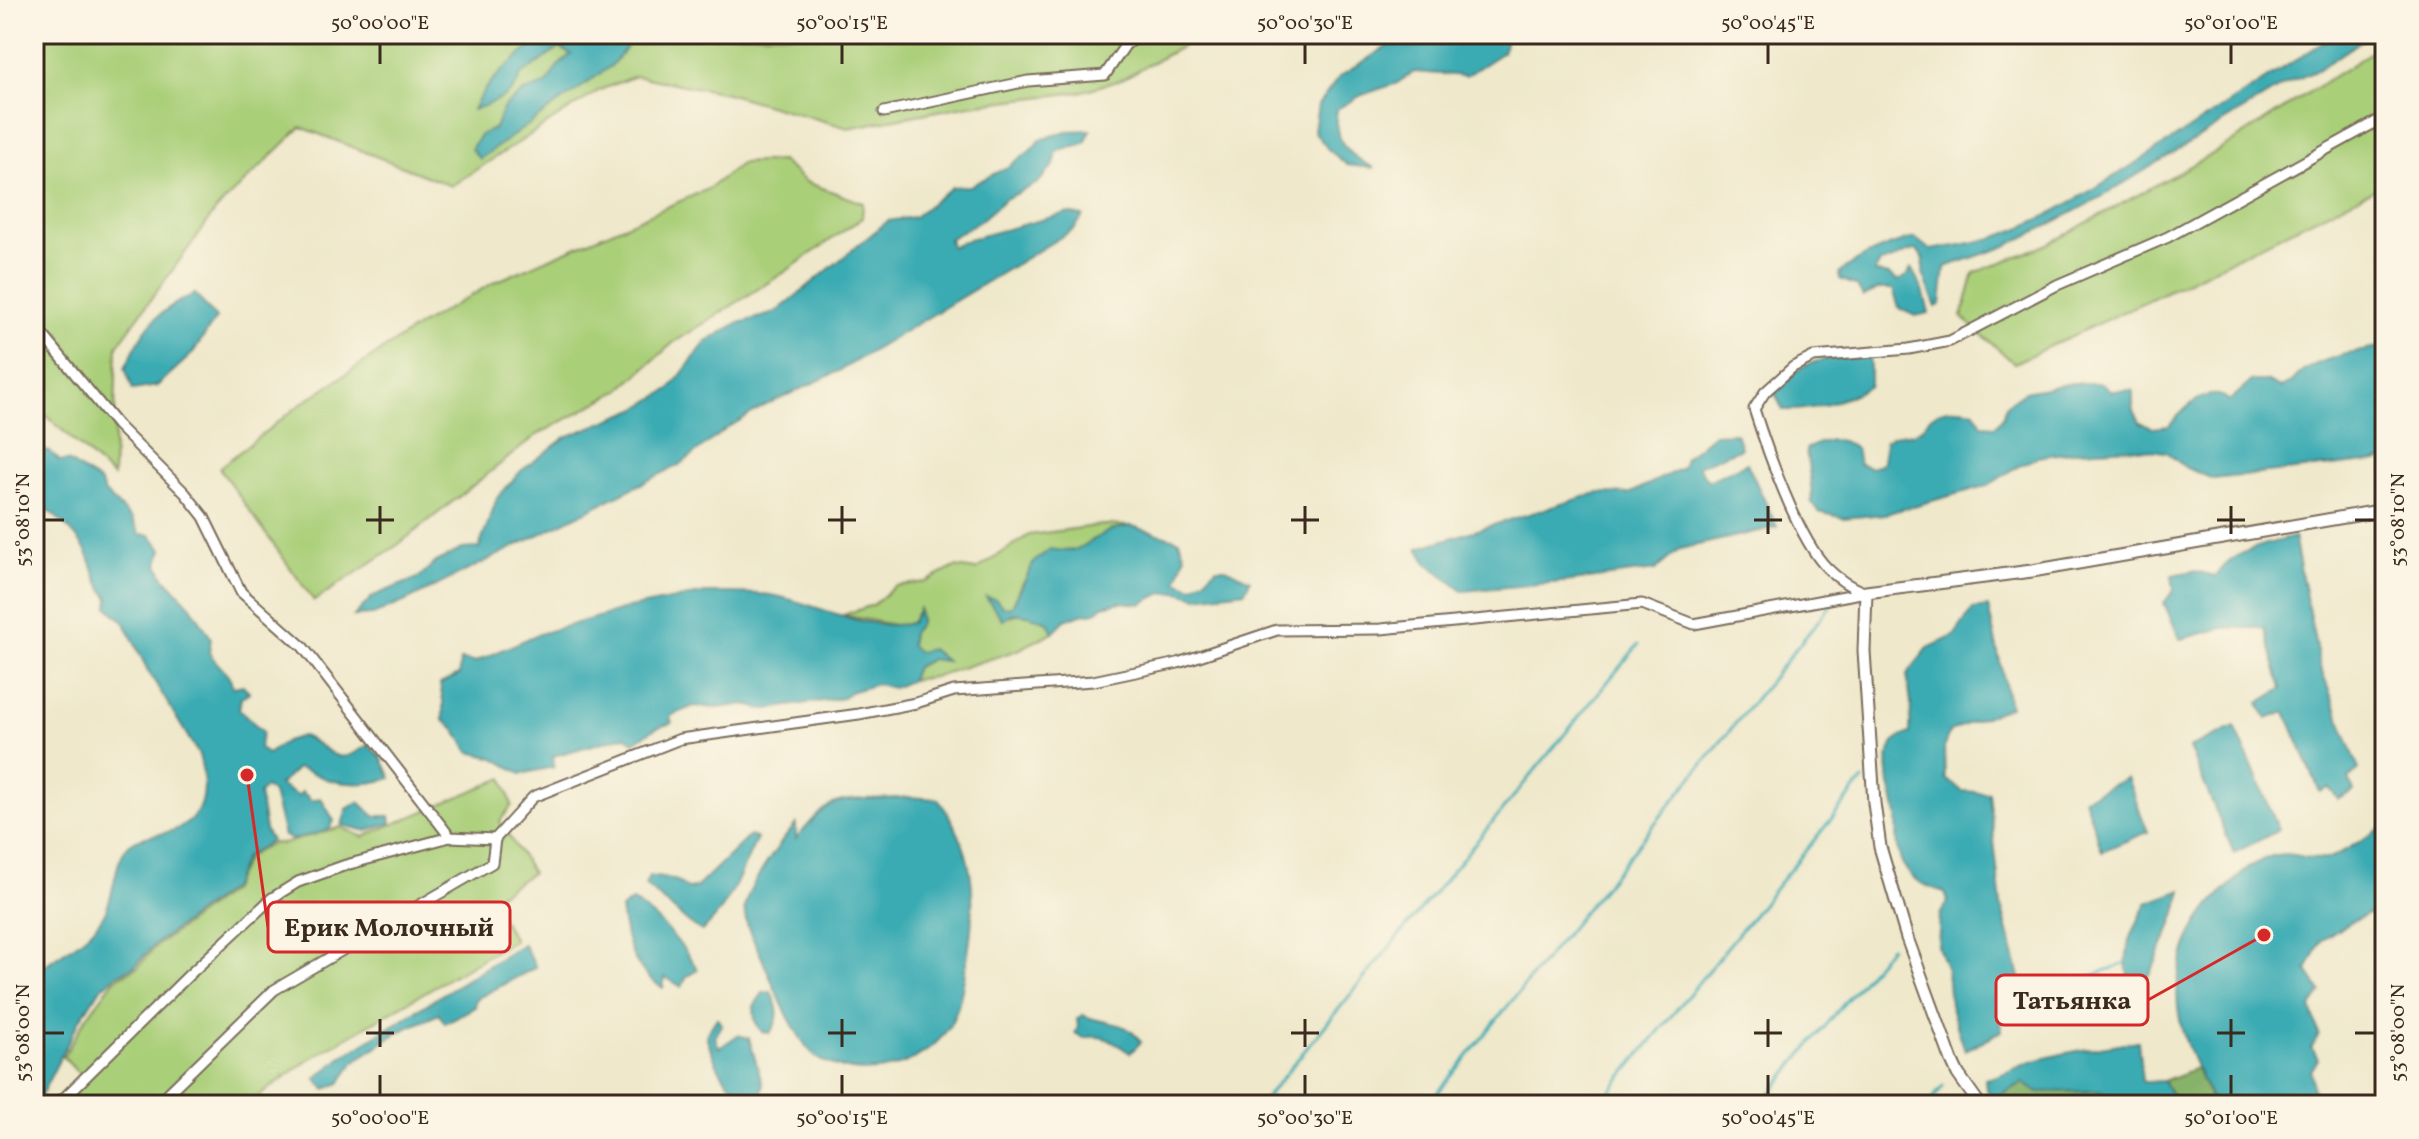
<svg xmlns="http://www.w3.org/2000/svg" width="2419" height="1139" font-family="Vollkorn,serif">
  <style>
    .green { fill: #aacf79; stroke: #727c4c; stroke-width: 2 }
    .forest { fill: #87b269; stroke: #616e44; stroke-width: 2 }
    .water { fill: #3aabb3; stroke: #3a6a68; stroke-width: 2 }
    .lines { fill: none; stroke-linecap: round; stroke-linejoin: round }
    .stream { stroke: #3aabb3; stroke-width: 3 }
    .minor-casing { stroke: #7a6c5b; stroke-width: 13 }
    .tertiary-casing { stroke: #7a6c5b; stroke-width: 15 }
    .minor { stroke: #fff; stroke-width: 9 }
    .tertiary { stroke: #fff; stroke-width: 11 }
    .ticks { fill: none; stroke: #3b2a1e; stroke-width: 3 }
    .leader { fill: none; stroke: #d62828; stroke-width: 3 }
    .callout-dot { fill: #d62828; stroke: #fcf5e5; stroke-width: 3 }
    .callout { fill: #fcf5e5; stroke: #d62828; stroke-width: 3 }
    .callout-label { font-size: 26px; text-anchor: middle; font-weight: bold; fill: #3b2a1e }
    .neatline { fill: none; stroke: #3b2a1e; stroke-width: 3 }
    .ticks-label { font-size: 20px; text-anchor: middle; fill: #3b2a1e }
  </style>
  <rect width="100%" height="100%" fill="#fcf5e5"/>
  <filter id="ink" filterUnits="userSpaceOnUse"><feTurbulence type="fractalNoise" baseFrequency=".0125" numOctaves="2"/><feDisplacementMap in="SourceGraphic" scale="16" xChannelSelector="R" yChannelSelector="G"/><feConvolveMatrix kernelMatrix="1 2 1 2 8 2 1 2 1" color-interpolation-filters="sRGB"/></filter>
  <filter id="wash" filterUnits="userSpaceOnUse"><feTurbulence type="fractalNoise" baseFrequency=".006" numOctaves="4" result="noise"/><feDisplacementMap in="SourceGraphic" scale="32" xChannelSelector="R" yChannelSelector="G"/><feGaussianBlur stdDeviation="1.8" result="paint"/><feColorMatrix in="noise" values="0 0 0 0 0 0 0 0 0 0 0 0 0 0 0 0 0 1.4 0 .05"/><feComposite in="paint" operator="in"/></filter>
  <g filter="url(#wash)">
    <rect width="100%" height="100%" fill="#efe8cb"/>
    <g class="green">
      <path d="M 34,34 L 1205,34 L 1120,80 L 1080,92 L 970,105 L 848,128 L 726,93 L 635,76 L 600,90 L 451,186 L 301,127 L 217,209 L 117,346 L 113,477 L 34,404 Z"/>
      <path d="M 2385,43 L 2385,184 L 2176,287 L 2014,363 L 1962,317 L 1974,273 L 2048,244 L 2218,151 Z"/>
      <path d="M 781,161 L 806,182 L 863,203 L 862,218 L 785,272 L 673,343 L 620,390 L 537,435 L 399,544 L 314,601 L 219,468 L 301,404 L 420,325 L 493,283 L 708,189 L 742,163 Z"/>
      <path d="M 1103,525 L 1132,526 L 1111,530 L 1090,544 L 1068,553 L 1023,582 L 1012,606 L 1003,607 L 995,599 L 1002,620 C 1018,609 1031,616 1048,622 L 1053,632 L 1018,650 L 933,677 L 911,680 L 916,667 L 931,659 L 944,661 L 918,652 L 910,645 L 912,633 L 920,623 L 918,610 L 911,623 L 899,626 L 843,615 L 873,605 L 895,586 L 926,582 L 955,567 L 976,570 L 1029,535 Z"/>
      <path d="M 503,778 L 512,805 L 500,821 L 532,873 L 491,899 L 514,940 L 310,1059 L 246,1105 L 59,1105 L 84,1079 L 63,1057 L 86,1018 L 115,979 L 138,967 L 154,948 L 230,891 L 247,857 L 273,843 L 283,844 L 341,827 L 363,837 Z"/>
    </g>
    <g class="forest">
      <path d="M 2196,1068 L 2208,1093 L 2210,1105 L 2177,1105 L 2163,1081 Z"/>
      <path d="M 2023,1083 L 2069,1090 L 2099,1091 L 2125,1105 L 1995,1105 L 1996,1097 Z"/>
    </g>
    <g class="water">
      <path d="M 548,34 L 615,34 L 627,47 L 611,66 L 480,159 L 471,149 L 480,135 L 495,128 L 504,107 L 524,92 L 546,85 L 557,67 L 571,54 L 560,48 L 520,76 C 515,98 493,102 473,110 C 487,78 521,54 548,34 Z"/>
      <path d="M 1400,34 L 1504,34 L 1506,37 L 1503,52 L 1466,76 L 1414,72 L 1397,83 L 1362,95 L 1337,109 C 1332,140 1348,155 1374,168 L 1347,165 L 1328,149 L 1314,131 L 1318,105 L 1339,77 L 1394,42 Z"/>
      <path d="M 2336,34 L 2371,34 L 2317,70 L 2286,84 L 2103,196 L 2049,225 L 2004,247 L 1945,267 L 1941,304 L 1936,307 L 1923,273 L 1924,259 L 1917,250 C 1902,251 1895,261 1880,263 L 1874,272 L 1889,275 L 1898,281 L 1908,275 L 1911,268 L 1923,290 L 1929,313 L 1915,316 L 1899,308 L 1893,289 L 1878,289 L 1863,297 L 1857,286 L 1840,279 L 1839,273 C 1862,255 1887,245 1915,238 L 1930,250 C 1952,247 1974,243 1996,237 C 2043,222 2089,192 2131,166 C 2200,123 2267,78 2336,34 Z"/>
      <path d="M 1091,130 L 1085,143 L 1057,151 L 1054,165 L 1038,183 L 1005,199 L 981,220 L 949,239 L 951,247 L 970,239 L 1067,213 L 1083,216 L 1074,229 L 839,371 L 764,406 L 726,429 L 681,464 L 406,601 L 373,615 L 354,616 L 373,596 L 418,578 L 436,562 L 462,549 L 479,548 L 497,498 L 521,471 L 566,437 L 636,409 L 670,389 L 706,342 L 736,324 L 775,313 L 888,221 L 914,217 L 952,187 L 970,186 L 1008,167 L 1030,151 L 1040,140 L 1066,131 Z"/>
      <path d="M 195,294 L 216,318 L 192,354 L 157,386 L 133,390 L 125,368 C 144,329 153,312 195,294 Z"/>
      <path d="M 2385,347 L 2385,460 L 2213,479 L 2186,468 L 2166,452 L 2133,448 L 2077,451 L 2037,457 L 2013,469 L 1989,485 L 1885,514 L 1844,518 L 1819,512 L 1811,501 C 1814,488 1807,464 1806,449 C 1825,440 1837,435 1856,448 L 1859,464 L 1871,468 L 1883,463 L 1885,441 C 1903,429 1900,437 1914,433 C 1924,431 1925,421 1932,416 C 1945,405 1961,409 1975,411 L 1982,425 L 1995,426 L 2003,417 L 2007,404 L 2024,392 L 2073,383 L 2101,383 L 2112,391 L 2133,390 L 2133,408 L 2140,423 L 2153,428 L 2169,426 C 2180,414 2198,392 2218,395 C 2222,396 2225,399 2229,401 L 2252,381 L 2266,381 L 2280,388 C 2297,382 2293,377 2305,370 C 2328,356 2359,351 2385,347 Z"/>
      <path d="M 1870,357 L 1870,386 C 1841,401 1816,411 1783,410 L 1774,392 C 1804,356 1826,358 1870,357 Z"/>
      <path d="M 1736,433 L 1741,448 L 1698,466 L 1708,481 L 1747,463 L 1777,527 L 1680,549 L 1655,570 L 1572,581 L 1463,591 L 1427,563 L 1418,548 L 1597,493 L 1629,494 L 1682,468 L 1685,458 L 1714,434 Z"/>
      <path d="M 34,448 L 50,452 L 60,461 L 68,461 L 101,483 L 104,492 L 132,519 L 140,534 L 150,535 L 162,549 L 158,564 L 163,576 L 191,606 L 211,638 L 209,653 C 218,666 229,672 233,687 L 243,685 L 249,692 L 241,698 L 239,709 L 263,732 L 259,748 L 267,754 L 286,741 L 302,736 C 335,749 332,770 368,745 L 381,757 L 391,778 C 374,784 351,785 333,781 C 321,779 311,770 297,768 L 279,785 L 298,796 L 302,792 L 312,801 L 321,798 L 334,821 L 329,830 L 292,840 L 284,836 L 273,793 L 265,787 L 259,794 L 265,830 L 271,841 L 245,857 L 232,887 L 152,947 L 135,966 L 115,976 L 100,990 L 80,1019 L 36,1105 L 34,1105 L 34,975 C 56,952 84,946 103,916 C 116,895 112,867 127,847 C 135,838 149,836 160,834 C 205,825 210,795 199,755 L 147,669 L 125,623 L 108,607 L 109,598 C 97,584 95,572 89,557 C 79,534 54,514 34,500 Z"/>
      <path d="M 1132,526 L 1179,540 L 1185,556 L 1177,581 L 1192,587 L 1205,579 L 1216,568 L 1226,568 L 1250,580 L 1245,591 L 1197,597 L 1179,592 L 1162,593 L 1141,604 L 1121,602 L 1103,606 L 1096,612 L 1081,614 L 1065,620 L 1053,632 L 1048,622 L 1028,615 L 1013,613 L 1003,620 L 986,597 L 995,599 L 1003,607 L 1012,606 L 1034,562 L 1050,549 C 1084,556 1085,540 1112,530 C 1118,528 1125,527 1132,526 Z"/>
      <path d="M 2294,537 L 2320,667 L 2359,769 L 2349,779 L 2354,791 L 2338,799 L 2329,788 L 2320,792 L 2286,712 L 2267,719 L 2259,703 L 2282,689 L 2264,628 L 2223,628 L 2180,639 L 2164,603 L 2174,590 L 2172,575 L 2194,571 L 2216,576 C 2233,550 2265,544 2294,537 Z"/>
      <path d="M 706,593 C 729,593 753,592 776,596 C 816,604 871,633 911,623 L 919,609 L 920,623 L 912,633 L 910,645 L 918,652 L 931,649 L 946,661 L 931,659 L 916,667 L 911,680 L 893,688 L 877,684 L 850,692 L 843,698 L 761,710 L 747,704 L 717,708 L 694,706 L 670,716 L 672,723 L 656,728 L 634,742 L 625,736 L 553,756 L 554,767 L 521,774 L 494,758 L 470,752 L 453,727 L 443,720 L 443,701 L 440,684 L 459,675 L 460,660 L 475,662 L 536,635 L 629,608 Z"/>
      <path d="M 1988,607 L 2010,707 L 1950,731 L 1944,746 L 1945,778 L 1962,791 L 1989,793 L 2001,905 L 2026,1000 L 1998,1011 L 2002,1031 L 1965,1050 L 1950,1005 L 1947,970 L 1938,947 L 1940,915 L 1948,901 L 1945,892 C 1927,887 1914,883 1904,866 C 1895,852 1898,833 1897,817 C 1895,795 1881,769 1891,748 C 1895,739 1901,737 1910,733 L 1911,703 L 1907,674 L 1928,648 L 1954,636 L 1973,609 Z"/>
      <path d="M 2235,727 L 2279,830 L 2234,853 L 2189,748 Z"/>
      <path d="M 2127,778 L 2148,832 L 2102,851 L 2084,798 Z"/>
      <path d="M 909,797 L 938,799 C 975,849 977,895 968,954 C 964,975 962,1000 953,1019 C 935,1059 880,1080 840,1067 C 832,1064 823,1063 817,1058 C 796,1040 775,989 764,963 C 758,947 742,923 745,906 C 747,887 783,839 796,824 L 796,839 C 807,827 818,811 833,804 C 850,796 888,800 909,797 Z"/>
      <path d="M 359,802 L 374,816 L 390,816 L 391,823 L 367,831 L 342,825 L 347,809 Z"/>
      <path d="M 2385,826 L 2385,907 L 2352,921 L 2321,941 L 2307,970 L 2321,992 L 2311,1007 L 2319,1034 L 2312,1048 L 2318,1059 L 2311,1071 L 2314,1105 L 2214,1105 C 2201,1078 2186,1049 2180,1020 C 2170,974 2189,923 2223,892 C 2237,878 2252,862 2272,856 C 2290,850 2309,861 2326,859 C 2337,858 2373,832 2385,826 Z"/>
      <path d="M 749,836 L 757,838 C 742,869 729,909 702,931 L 690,924 L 645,885 L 649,876 L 675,880 L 688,889 L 697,887 Z"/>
      <path d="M 2182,890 C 2176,916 2171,928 2160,952 C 2153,966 2153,974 2141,985 L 2129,979 C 2120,953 2135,927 2147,903 Z"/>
      <path d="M 632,901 C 660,918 681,943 698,970 L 687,976 L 682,987 L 665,977 L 663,988 C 633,971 625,941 621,909 Z"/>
      <path d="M 523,944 L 536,967 L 476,999 L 475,1007 L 445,1023 L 439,1014 L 398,1032 L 355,1061 L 340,1083 L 325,1089 L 316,1078 L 342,1057 Z"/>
      <path d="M 771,992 C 779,1008 781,1018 770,1033 L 762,1032 L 755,1021 L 754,1006 L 763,993 Z"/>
      <path d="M 1083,1015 C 1106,1026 1125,1018 1141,1042 L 1130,1053 C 1114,1042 1103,1033 1084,1038 L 1075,1033 L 1078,1027 L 1077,1019 Z"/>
      <path d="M 717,1018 L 722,1025 L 715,1037 L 719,1048 L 738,1035 L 749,1038 L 763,1086 L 761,1094 C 728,1100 714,1061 706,1035 Z"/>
      <path d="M 2138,1041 L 2142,1082 L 2163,1081 L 2177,1105 L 2125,1105 L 2099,1091 L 2037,1092 L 2023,1083 L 1996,1097 L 1986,1090 L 1985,1079 C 2003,1076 2015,1067 2032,1062 C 2066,1051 2102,1047 2138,1041 Z"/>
    </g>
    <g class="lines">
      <g class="stream">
        <path d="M 2026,1000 L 2124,964"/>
        <path d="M 1264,1100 L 1638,645"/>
        <path d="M 1428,1105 L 1831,605"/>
        <path d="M 1599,1105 L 1863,780"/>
        <path d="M 1761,1105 L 1890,947"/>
        <path d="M 1928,1105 L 1943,1086"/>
      </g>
    </g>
  </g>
  <g filter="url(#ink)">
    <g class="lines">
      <defs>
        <g id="minor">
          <path d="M 884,112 L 1028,81 L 1105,75 L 1126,44 L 1145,34"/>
          <path d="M 34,324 L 117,425 L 185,493 L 204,517 L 241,592 L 303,647 L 450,837 L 495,839"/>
          <path d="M 1864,592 C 1850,587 1838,579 1827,568 C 1798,539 1767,450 1754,409 L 1765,392 L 1793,367 L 1813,357 L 1909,349 L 1950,341 L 2057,285 L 2168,237 L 2385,117"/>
          <path d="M 57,1105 L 189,975 L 272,898 L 298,882 L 346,865 L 450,837"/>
          <path d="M 156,1105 L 274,990 L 492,863 L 495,839 L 533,797 L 680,739 L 859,714 L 916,703 L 954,691 L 1093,681 L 1178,663 L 1277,630 L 1381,629 L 1642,604 L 1694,624 L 1866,592"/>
        </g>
        <path id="tertiary" d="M 1980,1105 L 1958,1074 L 1952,1061 L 1907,938 L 1880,847 L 1874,803 L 1864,651 L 1866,592 L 2032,571 L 2385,510"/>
      </defs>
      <use href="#minor" class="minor-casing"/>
      <use href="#tertiary" class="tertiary-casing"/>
      <use href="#minor" class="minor"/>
      <use href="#tertiary" class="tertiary"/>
    </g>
  </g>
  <path class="ticks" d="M 380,44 L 380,64M 842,44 L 842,64M 1305,44 L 1305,64M 1768,44 L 1768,64M 2231,44 L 2231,64M 380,506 L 380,534M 842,506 L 842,534M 1305,506 L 1305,534M 1768,506 L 1768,534M 2231,506 L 2231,534M 44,520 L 64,520M 366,520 L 394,520M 828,520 L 856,520M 1291,520 L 1319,520M 1754,520 L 1782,520M 2217,520 L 2245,520M 2355,520 L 2375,520M 380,1019 L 380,1047M 842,1019 L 842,1047M 1305,1019 L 1305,1047M 1768,1019 L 1768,1047M 2231,1019 L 2231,1047M 44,1033 L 64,1033M 366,1033 L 394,1033M 828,1033 L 856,1033M 1291,1033 L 1319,1033M 1754,1033 L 1782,1033M 2217,1033 L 2245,1033M 2355,1033 L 2375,1033M 380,1075 L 380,1095M 842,1075 L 842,1095M 1305,1075 L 1305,1095M 1768,1075 L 1768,1095M 2231,1075 L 2231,1095"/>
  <path class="leader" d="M247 775L268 927M2264 935L2148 1000"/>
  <g class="callout-dot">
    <circle cx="247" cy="775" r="8"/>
    <circle cx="2264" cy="935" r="8"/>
  </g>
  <g class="callout">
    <rect x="268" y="902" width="242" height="50" rx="8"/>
    <rect x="1996" y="975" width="152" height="50" rx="8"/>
  </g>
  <g class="callout-label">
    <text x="389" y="936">Ерик Молочный</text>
    <text x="2072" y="1009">Татьянка</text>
  </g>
  <rect width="2419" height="1139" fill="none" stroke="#fcf5e5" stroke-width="88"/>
  <rect x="44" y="44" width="2331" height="1051" class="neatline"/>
  <g class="ticks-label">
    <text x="380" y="29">50°00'00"E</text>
    <text x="842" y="29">50°00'15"E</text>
    <text x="1305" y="29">50°00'30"E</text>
    <text x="1768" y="29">50°00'45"E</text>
    <text x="2231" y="29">50°01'00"E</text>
    <text transform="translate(22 520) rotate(-90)" y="7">53°08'10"N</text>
    <text transform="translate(2397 520) rotate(-90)" y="7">53°08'10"N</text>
    <text transform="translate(22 1033) rotate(-90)" y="7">53°08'00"N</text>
    <text transform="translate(2397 1033) rotate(-90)" y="7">53°08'00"N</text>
    <text x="380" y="1124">50°00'00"E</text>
    <text x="842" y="1124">50°00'15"E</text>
    <text x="1305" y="1124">50°00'30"E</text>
    <text x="1768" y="1124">50°00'45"E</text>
    <text x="2231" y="1124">50°01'00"E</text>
  </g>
</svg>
